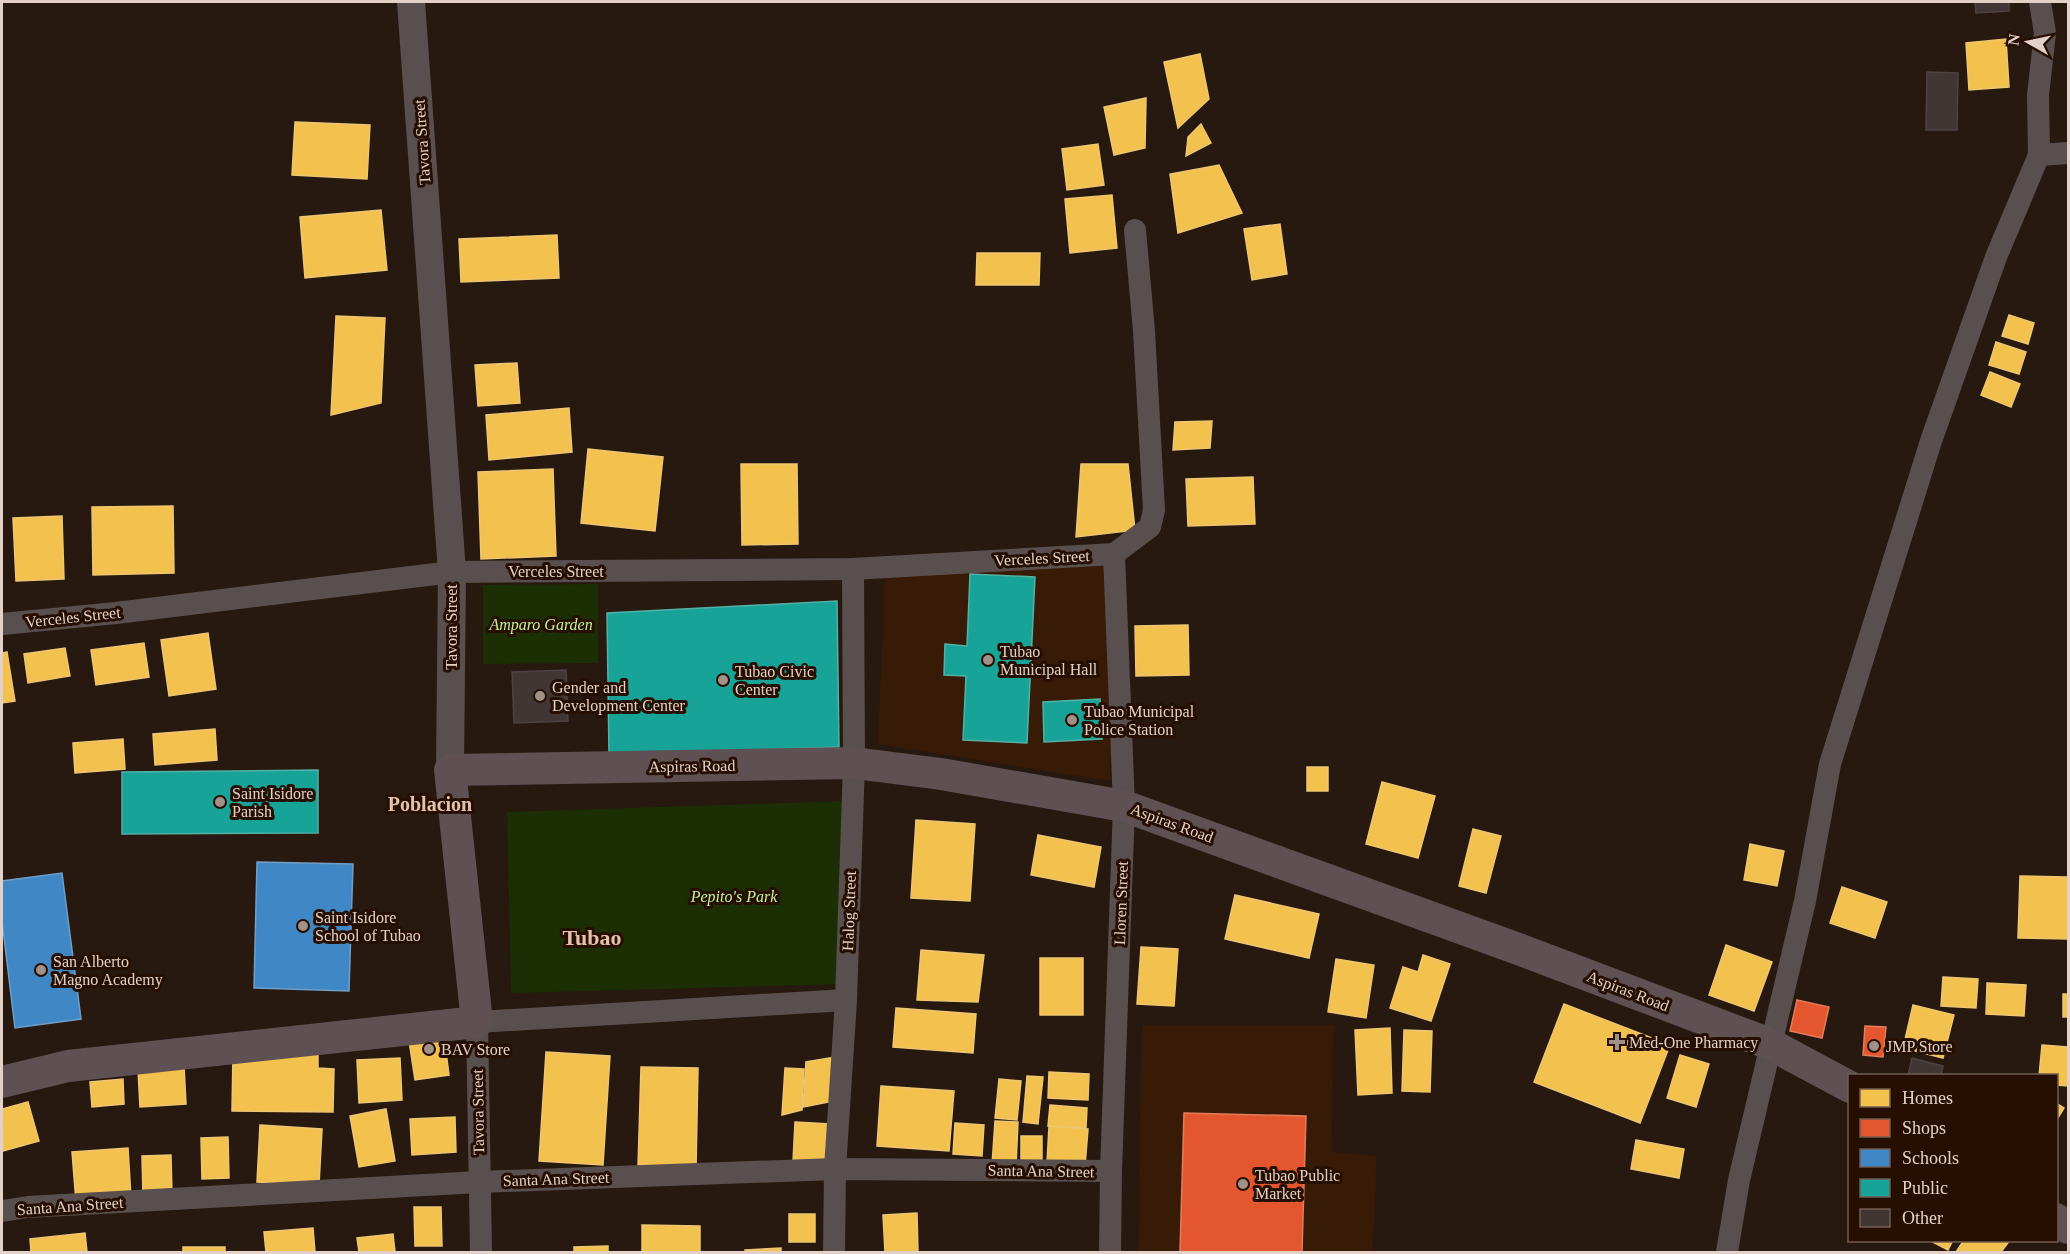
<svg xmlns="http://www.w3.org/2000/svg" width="2070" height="1254" font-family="Georgia,serif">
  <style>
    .built { fill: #381b06 }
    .green { fill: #1c2e04 }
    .homes { fill: #f2c14e; stroke: #eec672; stroke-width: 1.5 }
    .shops { fill: #e4572e; stroke: #e47c5c; stroke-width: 1.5 }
    .schools { fill: #3f88c5; stroke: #709ec6; stroke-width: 1.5 }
    .public { fill: #17a398; stroke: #54b1a6; stroke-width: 1.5 }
    .building { fill: #423635; stroke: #4e4242; stroke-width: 1.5 }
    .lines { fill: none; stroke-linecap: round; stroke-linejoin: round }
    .minor { stroke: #594f4f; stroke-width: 22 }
    .tertiary { stroke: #594f4f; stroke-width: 28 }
    .secondary { stroke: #5e5053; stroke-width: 32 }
    .poi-dot { fill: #a19187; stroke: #260e00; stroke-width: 2 }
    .labels { text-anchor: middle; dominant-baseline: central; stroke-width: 6; stroke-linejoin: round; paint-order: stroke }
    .street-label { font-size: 16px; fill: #e3d1c7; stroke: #260e00 }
    .park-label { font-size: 16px; font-style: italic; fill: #bff398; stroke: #260e00 }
    .poi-label { font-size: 16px; fill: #e3d1c7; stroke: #260e00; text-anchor: start }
    .quarter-label { font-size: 20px; font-weight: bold; fill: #e5c2ac; stroke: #260e00 }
    .district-label { font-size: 22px; font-weight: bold; fill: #e5c2ac; stroke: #260e00 }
  </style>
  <rect width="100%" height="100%" fill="#271910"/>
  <g class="built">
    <path d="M 1107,565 L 1110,781 L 878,744 L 885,576 Z"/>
    <path d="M 1142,1025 L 1334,1025 L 1331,1152 L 1376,1156 L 1375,1215 L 1372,1252 L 1138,1252 Z"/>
  </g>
  <g class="green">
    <path d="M 598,584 L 598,663 L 483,664 L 483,585 Z"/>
    <path d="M 842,801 L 843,984 L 511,993 L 507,812 Z"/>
  </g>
  <g class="homes">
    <path d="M 2006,39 L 2009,87 L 1969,90 L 1966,43 Z"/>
    <path d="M 1200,54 L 1209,99 L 1178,128 L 1164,62 Z"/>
    <path d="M 1146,98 L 1145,148 L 1114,155 L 1104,107 Z"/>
    <path d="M 295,122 L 370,125 L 367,179 L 292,175 Z"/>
    <path d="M 1201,124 L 1211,143 L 1186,156 L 1188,137 Z"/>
    <path d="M 1098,144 L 1104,185 L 1067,190 L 1062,149 Z"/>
    <path d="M 1219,165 L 1242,213 L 1178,233 L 1170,174 Z"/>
    <path d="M 1112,195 L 1117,248 L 1070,253 L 1065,199 Z"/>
    <path d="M 381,210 L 387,270 L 305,278 L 300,217 Z"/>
    <path d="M 1280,224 L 1287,274 L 1252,280 L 1244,229 Z"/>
    <path d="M 557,235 L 559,278 L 461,282 L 459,239 Z"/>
    <path d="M 977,253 L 1040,253 L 1039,285 L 976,285 Z"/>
    <path d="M 2009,315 L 2034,323 L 2028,344 L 2002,336 Z"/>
    <path d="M 336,316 L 385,318 L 381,403 L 331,415 Z"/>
    <path d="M 1996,342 L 2026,352 L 2019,374 L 1989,365 Z"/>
    <path d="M 517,363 L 520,403 L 478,406 L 475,365 Z"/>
    <path d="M 1990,372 L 2020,384 L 2011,407 L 1981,395 Z"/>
    <path d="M 569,408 L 572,452 L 489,460 L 486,415 Z"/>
    <path d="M 1212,421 L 1210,448 L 1173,450 L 1175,422 Z"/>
    <path d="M 588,449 L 663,457 L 655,531 L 581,523 Z"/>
    <path d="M 741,464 L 797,464 L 798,544 L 742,545 Z"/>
    <path d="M 1081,464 L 1128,464 L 1135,530 L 1076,537 Z"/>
    <path d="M 553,469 L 556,556 L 481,559 L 478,472 Z"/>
    <path d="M 1253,477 L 1255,524 L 1188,526 L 1186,479 Z"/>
    <path d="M 173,506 L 174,573 L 93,575 L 92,507 Z"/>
    <path d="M 62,516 L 64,579 L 16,581 L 13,518 Z"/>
    <path d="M 1188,625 L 1189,675 L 1136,676 L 1135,626 Z"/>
    <path d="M 208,633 L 216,689 L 169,696 L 161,640 Z"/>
    <path d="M 144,643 L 149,677 L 96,685 L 91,650 Z"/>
    <path d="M 65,648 L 70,676 L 28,683 L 24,654 Z"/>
    <path d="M 7,652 L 15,701 L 2,703 L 2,653 Z"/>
    <path d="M 215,729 L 217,760 L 155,765 L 153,734 Z"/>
    <path d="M 123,739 L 125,769 L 75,773 L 73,743 Z"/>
    <rect x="1307" y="767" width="21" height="24"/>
    <path d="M 1382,782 L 1435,796 L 1418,858 L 1366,844 Z"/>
    <path d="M 916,820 L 975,824 L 970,901 L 911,898 Z"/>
    <path d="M 1473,829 L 1501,836 L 1486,893 L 1459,886 Z"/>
    <path d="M 1038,835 L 1101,847 L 1094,887 L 1031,875 Z"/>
    <path d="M 1750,844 L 1784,851 L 1777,886 L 1744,880 Z"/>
    <path d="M 2020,876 L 2068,877 L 2068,939 L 2018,938 Z"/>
    <path d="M 1842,887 L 1887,902 L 1875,938 L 1830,923 Z"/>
    <path d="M 1235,895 L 1319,914 L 1309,958 L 1225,939 Z"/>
    <path d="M 1726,945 L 1772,962 L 1754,1011 L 1709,995 Z"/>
    <path d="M 1141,947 L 1178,949 L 1174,1006 L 1137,1004 Z"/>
    <path d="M 921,950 L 984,955 L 978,1002 L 917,1000 Z"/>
    <path d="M 1423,955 L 1450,964 L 1431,1021 L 1390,1008 L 1403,967 L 1418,972 Z"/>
    <rect x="1040" y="958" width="43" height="57"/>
    <path d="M 1336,959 L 1374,965 L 1366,1018 L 1328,1012 Z"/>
    <path d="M 1943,977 L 1978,979 L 1976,1008 L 1941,1006 Z"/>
    <path d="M 1987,983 L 2026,985 L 2024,1016 L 1986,1014 Z"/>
    <rect x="2063" y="994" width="5" height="23"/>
    <path d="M 1564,1004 L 1670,1045 L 1640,1123 L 1534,1082 Z"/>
    <path d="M 1913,1005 L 1954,1015 L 1943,1058 L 1903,1048 Z"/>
    <path d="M 896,1008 L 976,1014 L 973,1053 L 893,1047 Z"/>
    <path d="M 1390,1028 L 1392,1093 L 1358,1095 L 1355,1030 Z"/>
    <path d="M 1404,1030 L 1432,1031 L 1430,1092 L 1402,1091 Z"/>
    <path d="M 444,1036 L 449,1075 L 415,1080 L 409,1041 Z"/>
    <path d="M 2042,1045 L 2068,1047 L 2068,1086 L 2056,1085 L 2056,1076 L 2039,1076 Z"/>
    <path d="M 233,1052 L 318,1053 L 318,1068 L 334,1069 L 333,1112 L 232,1111 Z"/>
    <path d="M 546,1052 L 610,1056 L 603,1165 L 539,1161 Z"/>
    <path d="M 1680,1055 L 1709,1064 L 1696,1107 L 1667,1098 Z"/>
    <path d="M 836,1057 L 834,1101 L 803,1107 L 806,1062 Z"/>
    <path d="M 400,1058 L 402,1100 L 359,1103 L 357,1060 Z"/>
    <path d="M 184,1066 L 186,1104 L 140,1107 L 138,1070 Z"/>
    <path d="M 641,1067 L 698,1068 L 696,1169 L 638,1167 Z"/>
    <path d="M 785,1068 L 804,1069 L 802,1110 L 782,1115 Z"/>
    <path d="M 1049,1072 L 1089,1074 L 1088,1100 L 1048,1098 Z"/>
    <path d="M 1027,1076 L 1043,1077 L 1038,1124 L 1023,1122 Z"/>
    <path d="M 123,1079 L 124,1104 L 92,1107 L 90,1082 Z"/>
    <path d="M 999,1079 L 1021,1081 L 1017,1120 L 995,1118 Z"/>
    <path d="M 881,1086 L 954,1091 L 949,1151 L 877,1146 Z"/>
    <path d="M 28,1102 L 39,1141 L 3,1151 L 2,1109 Z"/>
    <path d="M 2056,1103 L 2064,1108 L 2056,1121 Z"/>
    <path d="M 1050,1105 L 1087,1108 L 1086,1128 L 1048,1126 Z"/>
    <path d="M 386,1109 L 395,1161 L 359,1167 L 350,1116 Z"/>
    <path d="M 455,1117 L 456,1152 L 412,1155 L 410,1119 Z"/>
    <path d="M 995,1121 L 1018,1122 L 1016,1166 L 992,1165 Z"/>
    <path d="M 795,1122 L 831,1124 L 829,1164 L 793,1162 Z"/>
    <path d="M 955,1123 L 984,1125 L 982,1156 L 953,1154 Z"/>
    <path d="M 260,1125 L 322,1129 L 319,1185 L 257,1182 Z"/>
    <path d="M 1049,1126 L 1088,1129 L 1085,1166 L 1047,1163 Z"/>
    <path d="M 1021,1136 L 1042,1136 L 1042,1168 L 1021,1167 Z"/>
    <path d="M 228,1137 L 229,1178 L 202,1179 L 201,1138 Z"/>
    <path d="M 1636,1140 L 1684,1149 L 1679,1178 L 1631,1169 Z"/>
    <path d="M 128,1148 L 131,1198 L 76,1202 L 72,1152 Z"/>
    <path d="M 171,1155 L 172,1195 L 143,1196 L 142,1156 Z"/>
    <path d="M 414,1207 L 441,1207 L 442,1246 L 415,1246 Z"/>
    <path d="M 917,1213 L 918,1252 L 885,1252 L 883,1215 Z"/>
    <rect x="789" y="1214" width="26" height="28"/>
    <path d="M 642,1225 L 700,1226 L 700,1252 L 642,1252 Z"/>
    <path d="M 313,1228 L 315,1252 L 266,1252 L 264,1232 Z"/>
    <path d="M 85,1233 L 87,1252 L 31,1252 L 30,1239 Z"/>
    <path d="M 393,1234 L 395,1252 L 359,1252 L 357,1238 Z"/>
    <path d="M 1929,1240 L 1953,1240 L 1948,1250 Z"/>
    <path d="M 1964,1240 L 2010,1240 L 2001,1252 L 1956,1252 Z"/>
    <path d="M 608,1246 L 608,1252 L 574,1252 L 574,1247 Z"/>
    <rect x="183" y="1247" width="42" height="5"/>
    <path d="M 781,1248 L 781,1252 L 745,1252 L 745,1250 Z"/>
  </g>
  <g class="shops">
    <path d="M 1797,1000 L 1829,1007 L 1822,1038 L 1790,1031 Z"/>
    <path d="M 1865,1026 L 1886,1027 L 1883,1057 L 1863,1055 Z"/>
    <path d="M 1184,1113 L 1306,1116 L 1302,1252 L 1180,1252 Z"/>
  </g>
  <g class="schools">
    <path d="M 257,862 L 353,864 L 349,991 L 254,988 Z"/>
    <path d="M 62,873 L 81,1019 L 15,1028 L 2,921 L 2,881 Z"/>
  </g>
  <g class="public">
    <path d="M 970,574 L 1035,577 L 1027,743 L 963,740 L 966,676 L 944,675 L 945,644 L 967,646 Z"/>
    <path d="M 837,601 L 839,747 L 609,755 L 607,613 Z"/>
    <path d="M 1100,699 L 1102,739 L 1044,742 L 1043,702 Z"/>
    <path d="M 318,770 L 318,833 L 122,834 L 122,772 Z"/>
  </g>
  <g class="building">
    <path d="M 1975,2 L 2009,2 L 2009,11 L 1976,13 Z"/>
    <path d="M 1927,72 L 1958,73 L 1957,130 L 1926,130 Z"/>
    <path d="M 566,670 L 568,721 L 514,723 L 512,672 Z"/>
    <path d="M 1912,1058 L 1943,1066 L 1941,1076 L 1908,1076 Z"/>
  </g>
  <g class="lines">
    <g class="minor">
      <path d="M 2039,155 L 2068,153"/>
      <path d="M 1114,554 L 1150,527 L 1154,510 L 1144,331 L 1135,230"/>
      <path d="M 2,624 L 116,613 L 452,572 L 853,569 L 1114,554"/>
      <path d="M 2,1211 L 28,1207 L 479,1182 L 835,1169 L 1111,1171"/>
      <path d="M 481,1252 L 477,1022 L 846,1000"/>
      <path d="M 834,1252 L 835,1169 L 846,1000 L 854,763 L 853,569"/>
      <path d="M 1110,1252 L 1111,1171 L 1124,806 L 1114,554"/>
      <path d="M 1727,1252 L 1739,1180 L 1805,901 L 1830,764 L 1931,441 L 1996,257 L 2039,155 L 2038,95 L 2045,33 L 2040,2"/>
    </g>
    <path class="tertiary" d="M 411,2 L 452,572 L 450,770"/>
    <g class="secondary">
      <path d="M 2,1082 L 68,1066 L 477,1022 L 450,770 L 854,763 L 941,774 L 1124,806 L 1521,950 L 1770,1044 L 1850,1087"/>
      <path d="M 2056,1219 L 2068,1228"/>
    </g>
  </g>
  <g class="poi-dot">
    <circle cx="988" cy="660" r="6"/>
    <circle cx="723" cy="680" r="6"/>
    <circle cx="540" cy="696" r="6"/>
    <circle cx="1072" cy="720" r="6"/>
    <circle cx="220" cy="802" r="6"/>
    <circle cx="303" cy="926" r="6"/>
    <circle cx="41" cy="970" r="6"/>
    <path d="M1614 1033h6v6h6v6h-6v6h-6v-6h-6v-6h6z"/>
    <circle cx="1874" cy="1046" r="6"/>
    <circle cx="429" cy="1049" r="6"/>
    <circle cx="1243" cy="1184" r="6"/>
  </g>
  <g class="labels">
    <g class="street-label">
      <text transform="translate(422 142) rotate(-94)">Tavora Street</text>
      <text transform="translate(1042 558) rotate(-3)">Verceles Street</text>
      <text x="556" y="571">Verceles Street</text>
      <text transform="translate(73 617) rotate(-6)">Verceles Street</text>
      <text transform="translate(451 627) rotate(-90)">Tavora Street</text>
      <text transform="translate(692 766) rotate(-1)">Aspiras Road</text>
      <text transform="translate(1172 823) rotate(20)">Aspiras Road</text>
      <text transform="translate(1121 903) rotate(-88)">Lloren Street</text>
      <text transform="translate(849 911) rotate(-88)">Halog Street</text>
      <text transform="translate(1628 991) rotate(21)">Aspiras Road</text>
      <text transform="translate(478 1112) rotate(-91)">Tavora Street</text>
      <text transform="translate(1041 1171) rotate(1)">Santa Ana Street</text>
      <text transform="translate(556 1179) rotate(-2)">Santa Ana Street</text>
      <text transform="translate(70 1206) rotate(-4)">Santa Ana Street</text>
    </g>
    <g class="park-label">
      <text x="541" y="624">Amparo Garden</text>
      <text x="734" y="896">Pepito's Park</text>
    </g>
    <g class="poi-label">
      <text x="1000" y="651">Tubao<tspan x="1000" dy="18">Municipal Hall</tspan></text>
      <text x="735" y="671">Tubao Civic<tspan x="735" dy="18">Center</tspan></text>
      <text x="552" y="687">Gender and<tspan x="552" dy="18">Development Center</tspan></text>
      <text x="1084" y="711">Tubao Municipal<tspan x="1084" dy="18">Police Station</tspan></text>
      <text x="232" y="793">Saint Isidore<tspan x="232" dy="18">Parish</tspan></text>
      <text x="315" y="917">Saint Isidore<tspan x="315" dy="18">School of Tubao</tspan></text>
      <text x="53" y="961">San Alberto<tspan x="53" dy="18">Magno Academy</tspan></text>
      <text x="1629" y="1042">Med-One Pharmacy</text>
      <text x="1886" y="1046">JMP Store</text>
      <text x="441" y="1049">BAV Store</text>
      <text x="1255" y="1175">Tubao Public<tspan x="1255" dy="18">Market</tspan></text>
    </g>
    <g class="quarter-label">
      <text x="430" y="804">Poblacion</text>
    </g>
    <g class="district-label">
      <text x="592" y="937">Tubao</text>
    </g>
  </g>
  <rect width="2070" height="1254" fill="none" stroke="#e3d1c7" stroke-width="6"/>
  <rect x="1848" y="1074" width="210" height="168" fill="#260e00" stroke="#725c50" stroke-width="1.5"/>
  <rect x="1860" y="1089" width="30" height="18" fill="#f2c14e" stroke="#725c50" stroke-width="1.5"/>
  <text x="1902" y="1104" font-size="18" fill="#e3d1c7">Homes</text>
  <rect x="1860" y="1119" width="30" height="18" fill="#e4572e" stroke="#725c50" stroke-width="1.5"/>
  <text x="1902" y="1134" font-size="18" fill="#e3d1c7">Shops</text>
  <rect x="1860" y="1149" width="30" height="18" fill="#3f88c5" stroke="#725c50" stroke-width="1.5"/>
  <text x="1902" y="1164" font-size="18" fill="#e3d1c7">Schools</text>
  <rect x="1860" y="1179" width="30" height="18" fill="#17a398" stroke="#725c50" stroke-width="1.5"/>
  <text x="1902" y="1194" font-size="18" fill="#e3d1c7">Public</text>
  <rect x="1860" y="1209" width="30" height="18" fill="#423635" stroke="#725c50" stroke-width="1.5"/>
  <text x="1902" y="1224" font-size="18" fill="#e3d1c7">Other</text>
  <g transform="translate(2028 42) rotate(279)" stroke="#260e00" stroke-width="4.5" paint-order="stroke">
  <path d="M0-4.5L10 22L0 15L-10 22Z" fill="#e3d1c7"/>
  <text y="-9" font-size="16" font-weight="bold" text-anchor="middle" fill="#e3d1c7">N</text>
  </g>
</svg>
